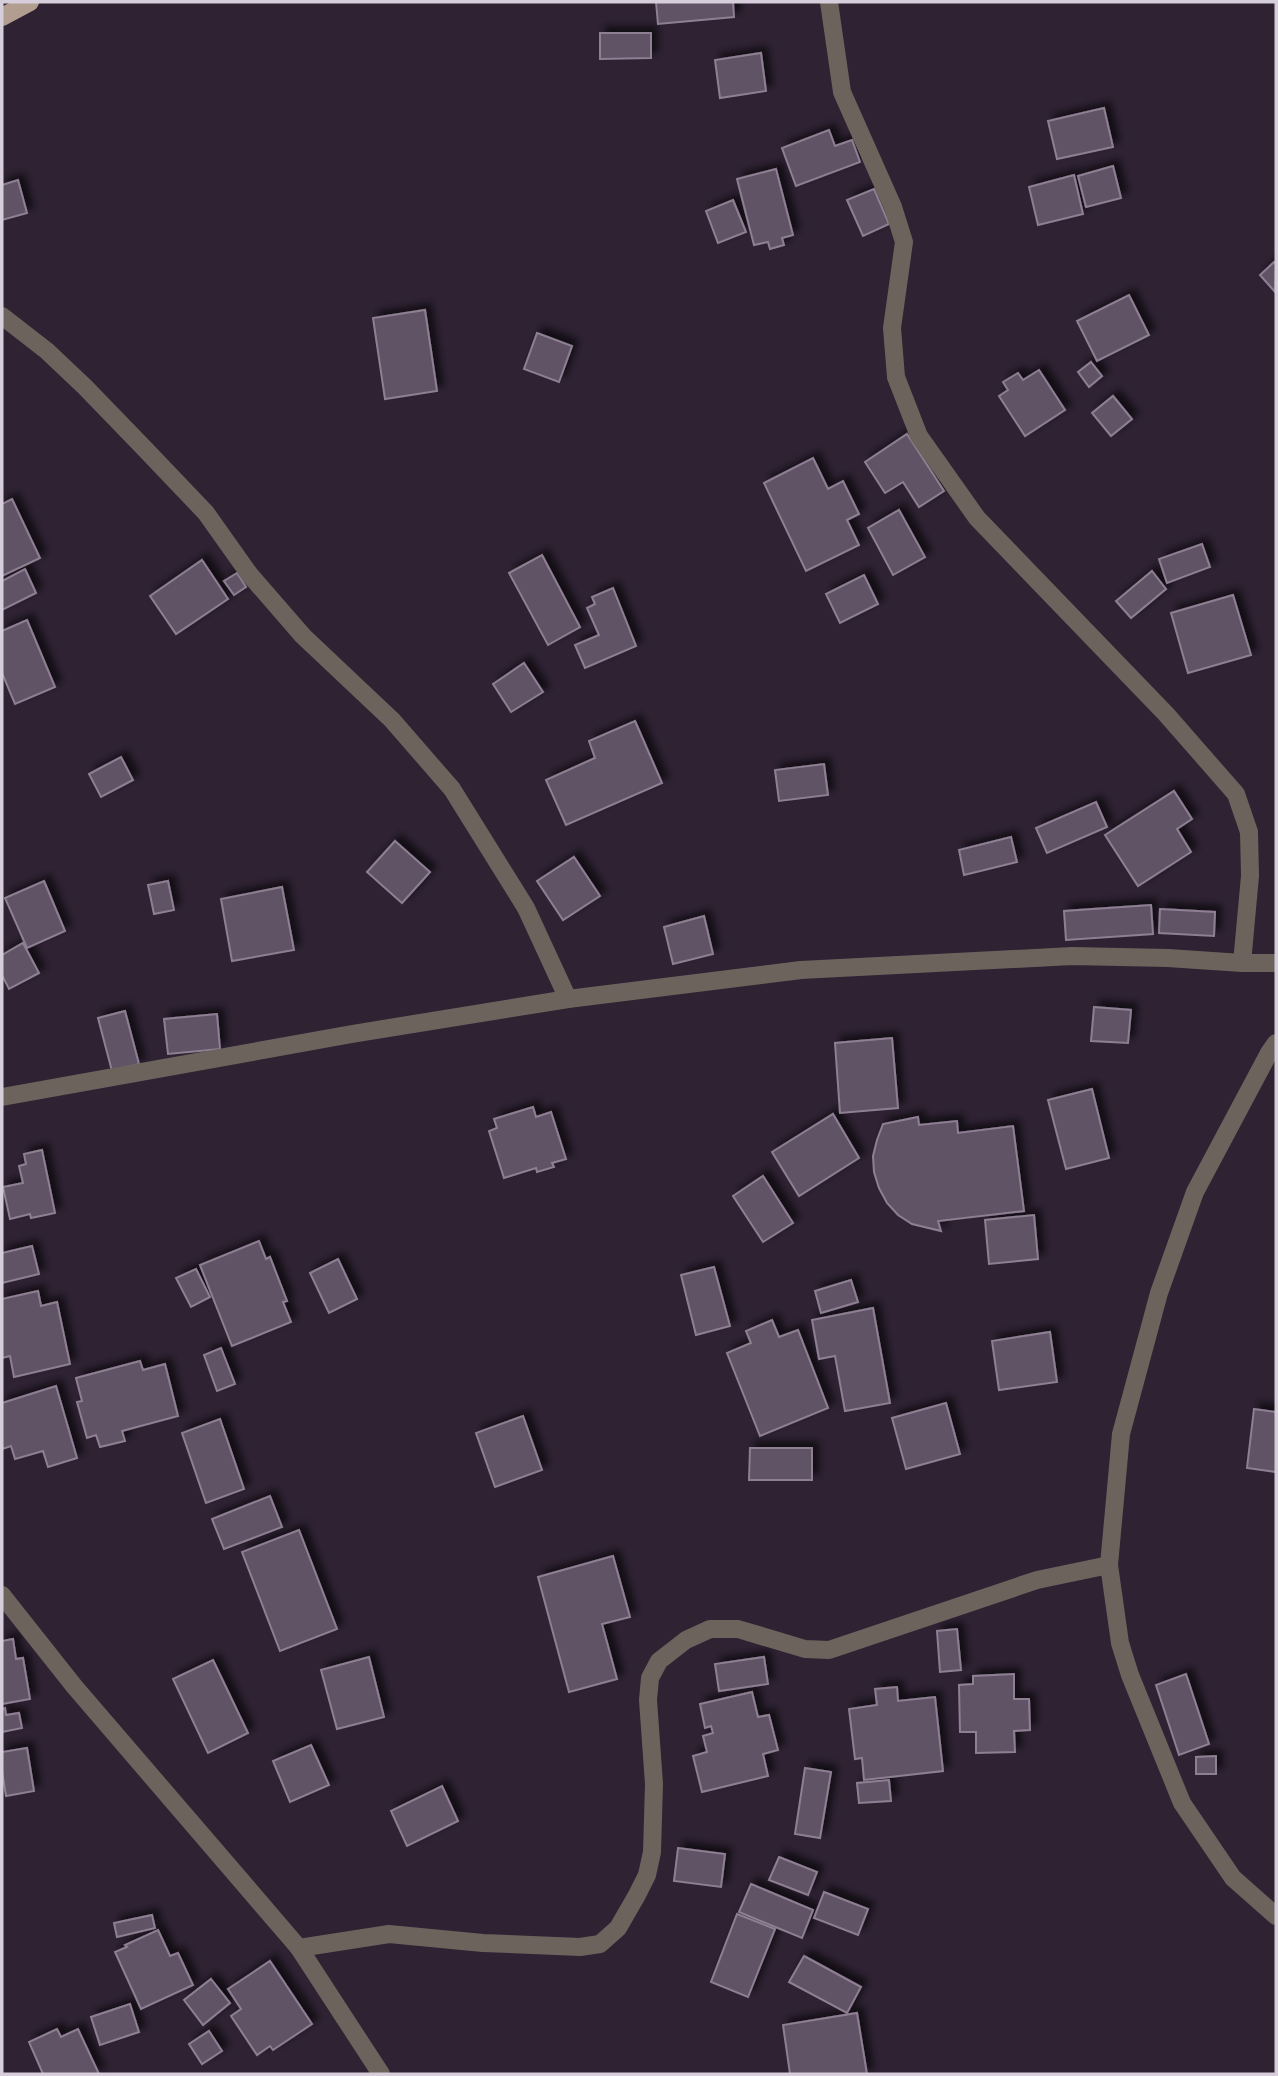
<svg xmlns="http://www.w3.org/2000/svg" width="1278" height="2076" font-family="'Archivo Narrow',sans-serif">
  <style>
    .building { fill: #605265; stroke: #8e7f93; stroke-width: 2; filter: url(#shadow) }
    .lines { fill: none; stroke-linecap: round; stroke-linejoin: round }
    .minor { stroke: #6d635d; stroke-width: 18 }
    .major { stroke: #b29e91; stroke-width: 18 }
  </style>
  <defs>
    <filter id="shadow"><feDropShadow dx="6" dy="-6" stdDeviation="3.5" flood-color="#0009"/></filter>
  </defs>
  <rect width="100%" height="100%" fill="#2e2233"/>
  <g class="building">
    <path d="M 656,2 L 733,2 L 734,17 L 658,24 Z"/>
    <path d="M 600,33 L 651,33 L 651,58 L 600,59 Z"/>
    <path d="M 761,53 L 766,91 L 720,98 L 715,60 Z"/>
    <path d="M 1104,108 L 1113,147 L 1057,159 L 1048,121 Z"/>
    <path d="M 829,130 L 835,146 L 852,140 L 860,162 L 796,186 L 782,148 Z"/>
    <path d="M 1113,166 L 1121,198 L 1086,207 L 1078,176 Z"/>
    <path d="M 776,169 L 793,235 L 782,238 L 784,245 L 770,249 L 768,242 L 754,245 L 737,179 Z"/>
    <path d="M 1074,175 L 1083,214 L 1038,225 L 1029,187 Z"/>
    <path d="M 18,180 L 27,213 L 2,220 L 2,185 Z"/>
    <path d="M 874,189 L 889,224 L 863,236 L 847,200 Z"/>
    <path d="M 733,200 L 746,232 L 718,243 L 706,211 Z"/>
    <path d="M 1274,262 L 1276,265 L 1275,292 L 1260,275 Z"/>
    <path d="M 1129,295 L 1149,335 L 1097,361 L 1077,321 Z"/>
    <path d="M 425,310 L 437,391 L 385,399 L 373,318 Z"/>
    <path d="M 537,333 L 572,346 L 559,382 L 524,369 Z"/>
    <path d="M 1091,362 L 1102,376 L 1089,387 L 1078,372 Z"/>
    <path d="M 1039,370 L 1065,410 L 1025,436 L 999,396 L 1008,390 L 1003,382 L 1018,373 L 1023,380 Z"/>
    <path d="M 1113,396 L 1132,419 L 1111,436 L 1092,413 Z"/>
    <path d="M 907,434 L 944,491 L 919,507 L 903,482 L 885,493 L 865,462 Z"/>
    <path d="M 813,458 L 828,489 L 843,481 L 859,514 L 847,520 L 859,545 L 806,571 L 764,483 Z"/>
    <path d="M 12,499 L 40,558 L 2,576 L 2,504 Z"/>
    <path d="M 899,510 L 925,557 L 893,575 L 868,528 Z"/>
    <path d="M 1202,544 L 1210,567 L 1167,583 L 1159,559 Z"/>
    <path d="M 542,555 L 580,627 L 548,645 L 509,573 Z"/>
    <path d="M 202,560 L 228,599 L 176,634 L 150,596 Z"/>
    <path d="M 25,569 L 36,593 L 2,610 L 2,581 Z"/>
    <path d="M 1152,571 L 1166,589 L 1131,618 L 1116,601 Z"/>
    <path d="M 237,573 L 246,587 L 234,595 L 224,581 Z"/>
    <path d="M 864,575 L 878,604 L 840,623 L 826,594 Z"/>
    <path d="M 613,588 L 636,646 L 585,668 L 575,645 L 599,635 L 587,608 L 595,604 L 592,597 Z"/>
    <path d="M 1233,595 L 1251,655 L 1188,673 L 1171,613 Z"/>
    <path d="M 27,620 L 55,687 L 15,704 L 2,673 L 2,631 Z"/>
    <path d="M 524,663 L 543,692 L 511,712 L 493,684 Z"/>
    <path d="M 635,721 L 662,783 L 566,825 L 546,780 L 595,758 L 589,741 Z"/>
    <path d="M 121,757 L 133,780 L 101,797 L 89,774 Z"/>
    <path d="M 824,764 L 828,795 L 779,801 L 775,770 Z"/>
    <path d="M 1174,791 L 1192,819 L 1177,829 L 1191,852 L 1138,886 L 1105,835 Z"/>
    <path d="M 1096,802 L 1107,827 L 1047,853 L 1036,828 Z"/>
    <path d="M 1011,837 L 1017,862 L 964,875 L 959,850 Z"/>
    <path d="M 395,841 L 430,872 L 402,903 L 367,872 Z"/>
    <path d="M 574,857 L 600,896 L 563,920 L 537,881 Z"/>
    <path d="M 44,881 L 65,931 L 27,948 L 5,898 Z"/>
    <path d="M 168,881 L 174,910 L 154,914 L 148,885 Z"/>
    <path d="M 282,887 L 294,950 L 232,961 L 221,899 Z"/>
    <path d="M 1151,905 L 1153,934 L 1066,940 L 1064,911 Z"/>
    <path d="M 1160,909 L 1215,912 L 1214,936 L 1159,933 Z"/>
    <path d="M 704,916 L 713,954 L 673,964 L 664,927 Z"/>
    <path d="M 23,943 L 39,973 L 9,989 L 2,975 L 2,955 Z"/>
    <path d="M 1094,1007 L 1131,1010 L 1128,1043 L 1091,1041 Z"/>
    <path d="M 125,1011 L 139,1064 L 112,1071 L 98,1018 Z"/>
    <path d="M 217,1014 L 220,1049 L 168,1054 L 164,1019 Z"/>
    <path d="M 892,1038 L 898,1108 L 840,1113 L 835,1043 Z"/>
    <path d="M 1092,1089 L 1109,1158 L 1066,1169 L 1048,1100 Z"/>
    <path d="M 533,1107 L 536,1117 L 551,1112 L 566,1159 L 552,1163 L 554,1167 L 537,1172 L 536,1168 L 504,1178 L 489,1131 L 497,1128 L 494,1119 Z"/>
    <path d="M 833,1114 L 859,1158 L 799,1196 L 772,1152 Z"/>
    <path d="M 918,1117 L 919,1125 L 957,1121 L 958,1133 L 1013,1126 L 1024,1211 L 938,1221 L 941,1231 L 912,1224 L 898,1215 L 887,1203 L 879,1188 L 874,1172 L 873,1156 L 877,1140 L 883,1124 Z"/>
    <path d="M 42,1150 L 55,1213 L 31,1218 L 30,1214 L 10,1219 L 3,1187 L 23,1183 L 19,1166 L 26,1164 L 24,1154 Z"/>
    <path d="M 763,1176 L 793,1223 L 763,1242 L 733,1196 Z"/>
    <path d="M 1034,1215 L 1038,1259 L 989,1264 L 985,1220 Z"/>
    <path d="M 259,1241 L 266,1259 L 270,1257 L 287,1301 L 283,1302 L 291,1322 L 232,1346 L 200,1265 Z"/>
    <path d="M 32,1246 L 39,1274 L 2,1283 L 2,1253 Z"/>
    <path d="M 338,1259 L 357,1299 L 329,1313 L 310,1273 Z"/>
    <path d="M 714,1267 L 730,1326 L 696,1335 L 681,1275 Z"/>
    <path d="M 196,1269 L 210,1297 L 191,1307 L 176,1278 Z"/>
    <path d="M 851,1280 L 858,1302 L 821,1313 L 815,1291 Z"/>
    <path d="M 38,1291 L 41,1306 L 57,1302 L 70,1364 L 14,1377 L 10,1356 L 2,1358 L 2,1299 Z"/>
    <path d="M 873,1308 L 890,1403 L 845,1411 L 835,1356 L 819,1359 L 812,1320 Z"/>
    <path d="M 772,1320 L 779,1337 L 798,1330 L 828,1408 L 760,1436 L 727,1353 L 751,1343 L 746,1331 Z"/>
    <path d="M 1050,1332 L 1057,1382 L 999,1390 L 992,1341 Z"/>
    <path d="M 221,1348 L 235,1384 L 217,1391 L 204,1355 Z"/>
    <path d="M 140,1361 L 143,1370 L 165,1364 L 178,1416 L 122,1431 L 125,1441 L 100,1447 L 96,1435 L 87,1438 L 77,1402 L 82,1401 L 76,1378 Z"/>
    <path d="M 56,1386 L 77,1458 L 48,1467 L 43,1451 L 15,1459 L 11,1446 L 2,1449 L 2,1403 Z"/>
    <path d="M 946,1403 L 960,1454 L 906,1469 L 892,1418 Z"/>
    <path d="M 1254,1409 L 1276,1412 L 1276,1472 L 1247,1468 Z"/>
    <path d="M 523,1416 L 542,1470 L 495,1487 L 476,1433 Z"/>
    <path d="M 220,1419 L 244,1489 L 206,1503 L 182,1433 Z"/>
    <path d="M 750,1448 L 812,1448 L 812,1480 L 749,1480 Z"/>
    <path d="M 270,1496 L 282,1527 L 224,1549 L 212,1519 Z"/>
    <path d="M 299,1530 L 337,1629 L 280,1651 L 242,1552 Z"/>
    <path d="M 613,1556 L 630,1617 L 602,1624 L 617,1679 L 569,1692 L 538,1577 Z"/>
    <path d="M 957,1629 L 961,1670 L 940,1672 L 937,1631 Z"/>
    <path d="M 13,1639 L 16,1659 L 23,1658 L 30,1699 L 2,1704 L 2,1641 Z"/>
    <path d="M 369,1657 L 384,1717 L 337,1729 L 321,1670 Z"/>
    <path d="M 764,1657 L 768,1684 L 719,1691 L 715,1664 Z"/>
    <path d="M 213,1660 L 248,1733 L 208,1753 L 173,1679 Z"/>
    <path d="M 1014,1674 L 1014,1699 L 1029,1699 L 1030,1730 L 1014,1731 L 1015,1752 L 976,1753 L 976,1732 L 960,1732 L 959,1685 L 973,1684 L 973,1676 Z"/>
    <path d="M 1186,1674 L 1209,1744 L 1179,1755 L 1156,1685 Z"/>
    <path d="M 897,1687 L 898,1701 L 935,1697 L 943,1771 L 864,1780 L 862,1758 L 855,1759 L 849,1709 L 877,1705 L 875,1689 Z"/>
    <path d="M 752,1692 L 758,1717 L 769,1715 L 778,1750 L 763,1754 L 768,1776 L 702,1792 L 693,1756 L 707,1752 L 703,1736 L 713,1733 L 711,1726 L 705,1728 L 700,1704 Z"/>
    <path d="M 5,1708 L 6,1715 L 19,1713 L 22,1728 L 2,1732 L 2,1709 Z"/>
    <path d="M 311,1745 L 329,1785 L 290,1802 L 273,1761 Z"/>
    <path d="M 27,1748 L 34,1791 L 6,1796 L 2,1771 L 2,1752 Z"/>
    <path d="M 1216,1756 L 1216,1774 L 1196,1774 L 1196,1757 Z"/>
    <path d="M 805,1768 L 831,1772 L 820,1838 L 795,1834 Z"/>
    <path d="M 889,1780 L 891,1801 L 859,1803 L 857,1783 Z"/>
    <path d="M 442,1786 L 458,1821 L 407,1846 L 391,1811 Z"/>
    <path d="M 678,1848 L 725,1854 L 721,1887 L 674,1881 Z"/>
    <path d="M 779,1857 L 817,1872 L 808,1895 L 769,1880 Z"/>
    <path d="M 751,1884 L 813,1910 L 802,1938 L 739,1912 Z"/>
    <path d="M 824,1892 L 868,1909 L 858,1935 L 814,1918 Z"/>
    <path d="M 737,1914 L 775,1929 L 748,1997 L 711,1982 Z"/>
    <path d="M 152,1915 L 155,1928 L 117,1937 L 114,1923 Z"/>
    <path d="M 158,1930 L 170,1956 L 178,1953 L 193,1985 L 141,2009 L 115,1952 L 127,1947 L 125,1945 Z"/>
    <path d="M 804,1956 L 861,1987 L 847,2013 L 789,1982 Z"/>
    <path d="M 270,1961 L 312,2024 L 273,2050 L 270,2046 L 257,2055 L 231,2016 L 241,2009 L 228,1989 Z"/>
    <path d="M 211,1979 L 230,2003 L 203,2025 L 184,2000 Z"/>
    <path d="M 130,2004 L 139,2032 L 100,2045 L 91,2017 Z"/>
    <path d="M 857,2013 L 867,2074 L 790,2074 L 783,2025 Z"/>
    <path d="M 57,2029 L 61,2037 L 78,2029 L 99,2074 L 43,2074 L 29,2042 Z"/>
    <path d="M 209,2031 L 222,2051 L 202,2064 L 189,2044 Z"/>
  </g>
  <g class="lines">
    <g class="minor">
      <path d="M 829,2 L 842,92 L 893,207 L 904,242 L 892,328 L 896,377 L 919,436 L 977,518 L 1166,714 L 1236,794 L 1249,832 L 1250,876 L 1242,963"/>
      <path d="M 2,316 L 47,351 L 85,387 L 145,449 L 206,513 L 250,575 L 303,636 L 392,720 L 452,789 L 526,908 L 568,999"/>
      <path d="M 1276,1043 L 1269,1053 L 1195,1192 L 1159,1293 L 1121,1434 L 1109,1565 L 1120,1643 L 1130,1675 L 1182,1803 L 1233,1878 L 1276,1916"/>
      <path d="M 2,1097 L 352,1034 L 568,999 L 801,970 L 1072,956 L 1168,958 L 1242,963 L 1276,963"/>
      <path d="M 2,1595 L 74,1686 L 299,1948 L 381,2074"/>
      <path d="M 299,1948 L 389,1934 L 483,1943 L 580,1947 L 600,1944 L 618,1928 L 637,1895 L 647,1875 L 652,1852 L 654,1784 L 648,1700 L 650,1678 L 659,1661 L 686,1640 L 710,1629 L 738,1629 L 805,1649 L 829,1650 L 1037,1580 L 1109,1565"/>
    </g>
    <path class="major" d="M 2,17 L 30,2"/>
  </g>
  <rect width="1278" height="2076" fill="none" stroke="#d6ceda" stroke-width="7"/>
</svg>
